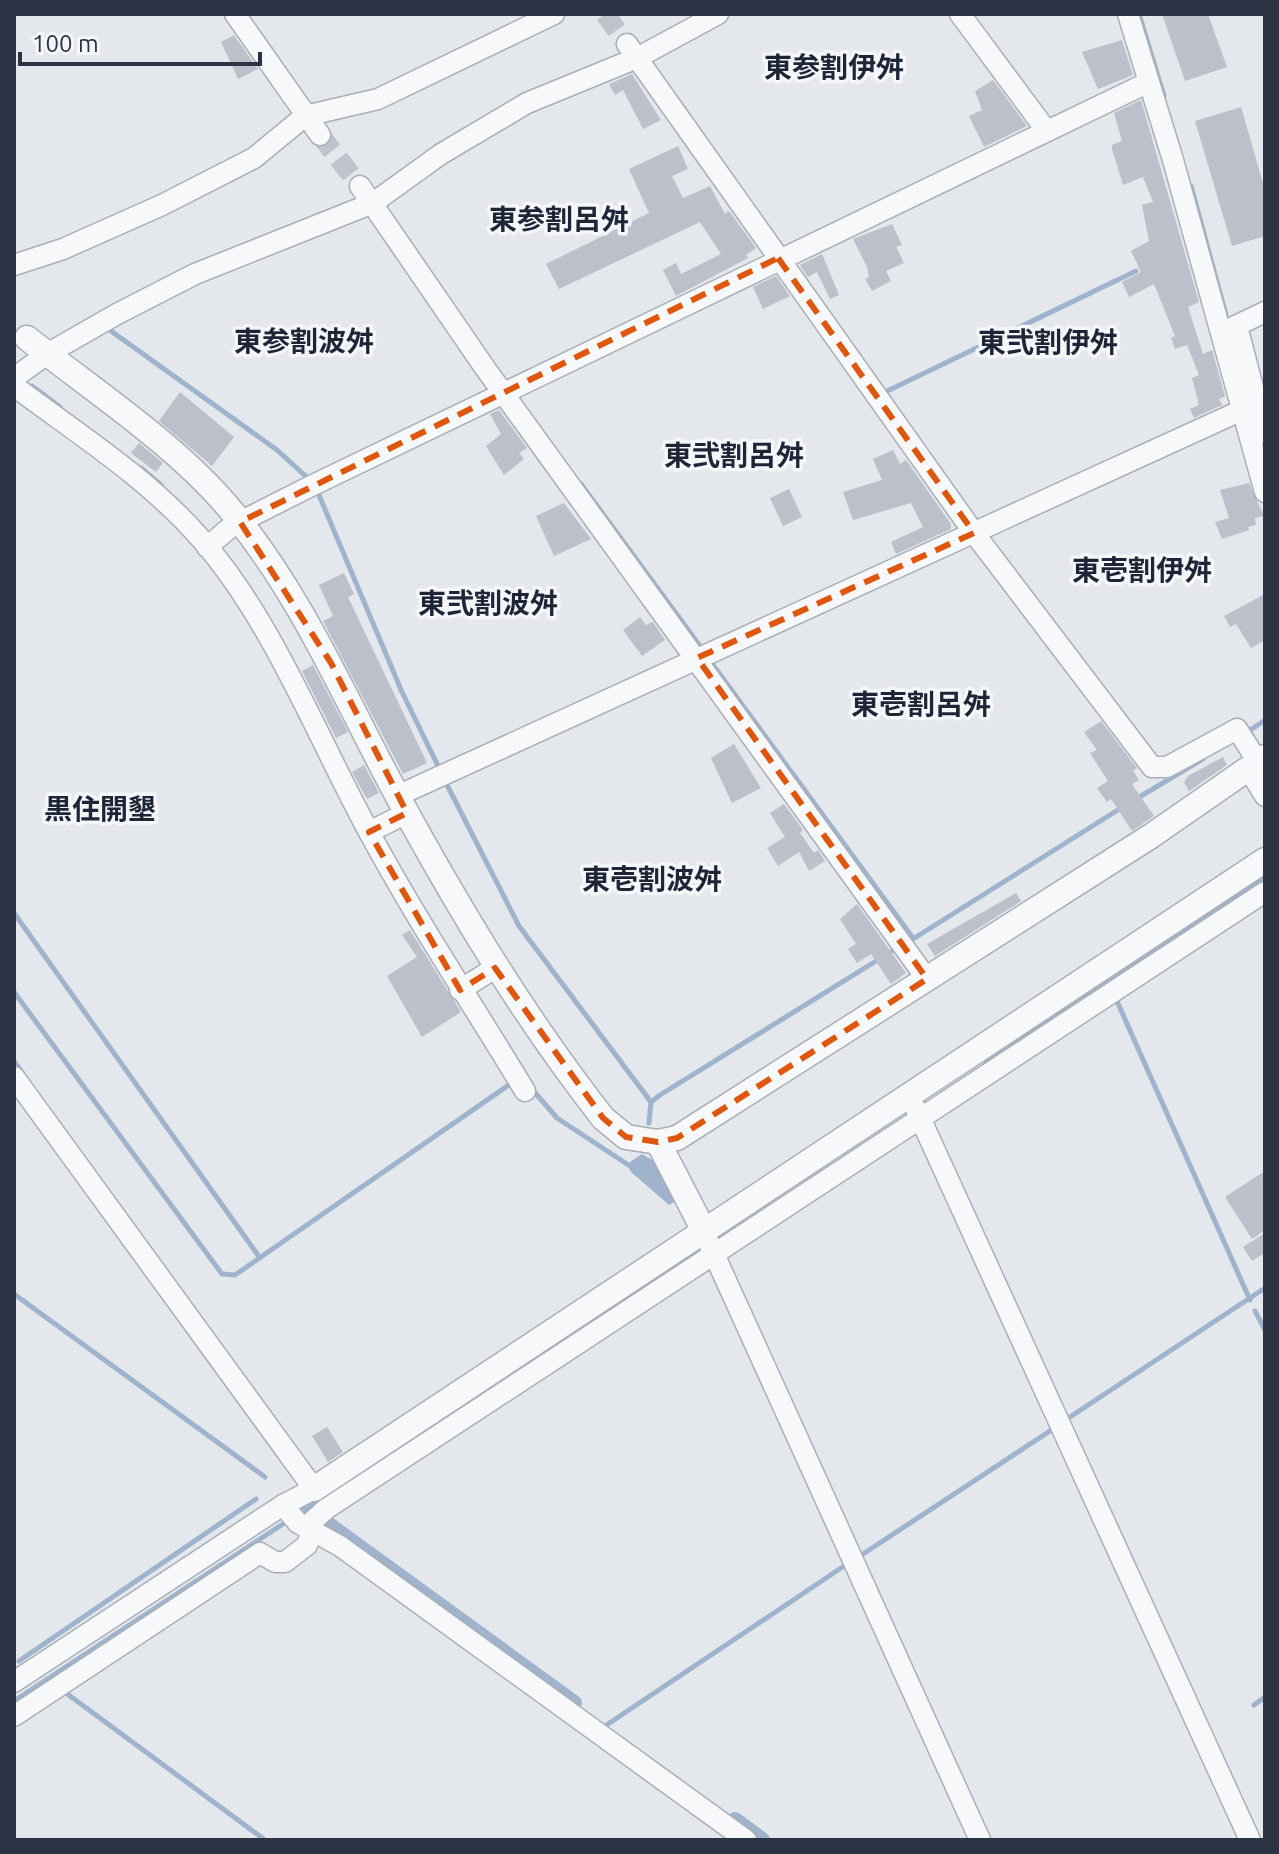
<svg xmlns="http://www.w3.org/2000/svg" width="1279" height="1854" font-family="Ubuntu,'Noto Sans JP',sans-serif">
  <style>
    .water { fill: #9fb4cc }
    .lines { fill: none; stroke-linecap: round; stroke-linejoin: round }
    .stream { stroke: #9fb4cc; stroke-width: 5 }
    .canal { stroke: #9fb4cc; stroke-width: 16 }
    .building { fill: #bbc0ca }
    .minor-tunnel { stroke: #bfc3cb; stroke-width: 20; stroke-dasharray: 20 10; stroke-linecap: butt }
    .minor-casing { stroke: #a9aeb7; stroke-width: 23 }
    .tertiary-casing { stroke: #a9aeb7; stroke-width: 27 }
    .minor { stroke: #f7f8fa; stroke-width: 20 }
    .tertiary { stroke: #f7f8fa; stroke-width: 24 }
    .marked { fill: none; stroke: #df570f; stroke-width: 6; stroke-dasharray: 16 10; stroke-linejoin: round }
    .labels { text-anchor: middle; dominant-baseline: central; stroke-width: 7; stroke-linejoin: round; paint-order: stroke }
    .neighbourhood-label { font-size: 28px; font-weight: bold; fill: #1d2536; stroke: #f4f6f9 }
  </style>
  <rect width="100%" height="100%" fill="#e4e7ec"/>
  <path class="water" d="M 642,1154 L 659,1164 L 678,1200 L 669,1205 L 630,1171 L 630,1162 Z"/>
  <g class="lines">
    <g class="stream">
      <path d="M 1139,14 L 1164,96"/>
      <path d="M 1191,186 L 1226,315"/>
      <path d="M 111,331 L 277,450 L 310,480"/>
      <path d="M 32,386 L 60,407"/>
      <path d="M 881,394 L 1136,271"/>
      <path d="M 141,468 L 161,485"/>
      <path d="M 581,484 L 703,650"/>
      <path d="M 316,488 L 402,692 L 441,772"/>
      <path d="M 708,658 L 913,938"/>
      <path d="M 1246,733 L 1265,720"/>
      <path d="M 445,781 L 519,926 L 651,1102"/>
      <path d="M 1136,799 L 1203,759"/>
      <path d="M 14,913 L 260,1258"/>
      <path d="M 913,939 L 1121,808"/>
      <path d="M 14,992 L 222,1274 L 235,1275 L 513,1082"/>
      <path d="M 1116,999 L 1250,1300"/>
      <path d="M 14,1061 L 23,1074"/>
      <path d="M 986,1063 L 1265,877"/>
      <path d="M 531,1088 L 557,1118 L 633,1168"/>
      <path d="M 649,1123 L 651,1102 L 660,1095 L 897,948"/>
      <path d="M 14,1294 L 265,1477"/>
      <path d="M 1255,1311 L 1265,1330"/>
      <path d="M 1064,1421 L 1265,1288"/>
      <path d="M 297,1515 L 707,1247"/>
      <path d="M 860,1556 L 1056,1427"/>
      <path d="M 19,1661 L 256,1499"/>
      <path d="M 66,1693 L 265,1840"/>
      <path d="M 14,1701 L 289,1520"/>
      <path d="M 1254,1705 L 1265,1697"/>
      <path d="M 605,1726 L 847,1564"/>
    </g>
    <g class="canal">
      <path d="M 307,1509 L 574,1703"/>
      <path d="M 735,1820 L 762,1840"/>
    </g>
  </g>
  <g class="building">
    <path d="M 1162,14 L 1208,14 L 1227,67 L 1185,81 Z"/>
    <path d="M 234,35 L 258,69 L 238,79 L 221,42 Z"/>
    <path d="M 1122,40 L 1133,75 L 1098,89 L 1082,52 Z"/>
    <path d="M 632,74 L 661,120 L 643,129 L 623,90 L 615,95 L 609,84 Z"/>
    <path d="M 993,80 L 1027,126 L 984,147 L 969,116 L 982,110 L 975,91 Z"/>
    <path d="M 1141,100 L 1199,302 L 1188,307 L 1203,354 L 1212,350 L 1225,396 L 1219,399 L 1222,405 L 1194,418 L 1190,409 L 1199,405 L 1192,378 L 1199,375 L 1187,345 L 1175,349 L 1171,338 L 1175,336 L 1154,284 L 1129,297 L 1122,282 L 1141,272 L 1131,251 L 1149,241 L 1142,205 L 1153,202 L 1143,177 L 1123,185 L 1112,149 L 1112,145 L 1122,141 L 1114,113 Z"/>
    <path d="M 1241,107 L 1265,190 L 1265,236 L 1232,246 L 1195,121 Z"/>
    <path d="M 678,146 L 688,169 L 672,176 L 683,198 L 710,186 L 725,214 L 729,211 L 756,248 L 746,255 L 748,258 L 676,296 L 663,270 L 676,263 L 681,274 L 721,254 L 700,222 L 559,289 L 546,264 L 649,213 L 629,169 Z"/>
    <path d="M 892,224 L 902,245 L 896,247 L 904,263 L 886,271 L 891,281 L 872,291 L 865,279 L 869,277 L 867,267 L 853,239 Z"/>
    <path d="M 822,254 L 839,295 L 830,299 L 817,272 L 808,277 L 800,265 Z"/>
    <path d="M 776,276 L 790,296 L 763,309 L 753,287 Z"/>
    <path d="M 180,392 L 234,437 L 212,466 L 159,421 Z"/>
    <path d="M 499,410 L 527,448 L 519,453 L 524,459 L 504,475 L 486,446 L 501,434 L 490,414 Z"/>
    <path d="M 139,443 L 163,463 L 156,472 L 131,453 Z"/>
    <path d="M 893,450 L 900,464 L 906,460 L 951,524 L 951,529 L 896,554 L 891,542 L 923,527 L 911,503 L 853,520 L 843,492 L 882,480 L 873,459 Z"/>
    <path d="M 1249,483 L 1264,516 L 1255,518 L 1256,525 L 1248,527 L 1249,530 L 1222,539 L 1215,522 L 1229,518 L 1220,490 Z"/>
    <path d="M 789,489 L 802,517 L 783,526 L 770,498 Z"/>
    <path d="M 564,503 L 591,539 L 554,556 L 536,516 Z"/>
    <path d="M 344,573 L 354,594 L 348,597 L 427,763 L 403,774 L 323,621 L 333,616 L 319,585 Z"/>
    <path d="M 1265,594 L 1265,640 L 1251,648 L 1236,624 L 1230,627 L 1224,616 Z"/>
    <path d="M 640,617 L 646,625 L 653,622 L 665,640 L 642,656 L 623,630 Z"/>
    <path d="M 313,665 L 348,732 L 336,738 L 302,671 Z"/>
    <path d="M 1101,721 L 1137,768 L 1133,771 L 1139,780 L 1132,784 L 1154,816 L 1132,831 L 1111,799 L 1107,802 L 1097,788 L 1108,781 L 1090,753 L 1097,750 L 1084,732 Z"/>
    <path d="M 734,744 L 761,788 L 732,803 L 711,758 Z"/>
    <path d="M 1223,757 L 1227,765 L 1189,791 L 1184,782 L 1188,776 Z"/>
    <path d="M 364,765 L 379,793 L 367,799 L 352,772 Z"/>
    <path d="M 784,804 L 803,830 L 800,833 L 814,853 L 818,850 L 825,861 L 809,871 L 799,852 L 778,866 L 767,848 L 785,837 L 770,813 Z"/>
    <path d="M 1016,893 L 1021,901 L 935,956 L 927,944 Z"/>
    <path d="M 857,904 L 906,973 L 891,984 L 871,954 L 857,963 L 848,949 L 856,944 L 840,919 Z"/>
    <path d="M 410,930 L 461,1012 L 422,1037 L 387,976 L 417,957 L 402,935 Z"/>
    <path d="M 1265,1171 L 1265,1230 L 1252,1239 L 1225,1197 Z"/>
    <path d="M 1265,1233 L 1265,1253 L 1252,1261 L 1243,1247 Z"/>
    <path d="M 327,1427 L 343,1452 L 328,1462 L 312,1436 Z"/>
  </g>
  <g class="lines">
    <g class="minor-tunnel">
      <path d="M 605,14 L 627,44"/>
      <path d="M 320,135 L 360,186"/>
    </g>
    <defs>
      <g id="minor">
        <path d="M 235,14 L 320,135"/>
        <path d="M 960,14 L 1046,130"/>
        <path d="M 1128,14 L 1173,160 L 1265,492"/>
        <path d="M 627,44 L 974,533 L 1152,767 L 1167,767 L 1237,729 L 1258,762"/>
        <path d="M 360,186 L 485,368 L 927,979"/>
        <path d="M 14,265 L 63,249 L 162,205 L 254,158 L 305,116 L 378,99 L 554,14"/>
        <path d="M 1237,326 L 1265,434"/>
        <path d="M 1225,331 L 1265,312"/>
        <path d="M 14,378 L 47,354 L 117,314 L 195,274 L 373,203 L 441,154 L 527,103 L 637,58 L 718,14"/>
        <path d="M 14,386 C 78,434 148,478 201,539 C 273,621 317,737 369,832 C 417,921 473,1005 525,1091"/>
        <path d="M 207,547 L 232,526 L 307,488 L 1149,82"/>
        <path d="M 1249,770 L 1265,796"/>
        <path d="M 397,796 L 1240,411"/>
        <path d="M 369,832 L 407,813"/>
        <path d="M 460,990 L 495,968"/>
        <path d="M 14,1077 L 314,1489 L 283,1505 L 14,1682"/>
        <path d="M 916,1109 L 1250,1840"/>
        <path d="M 709,1243 L 980,1840"/>
        <path d="M 283,1505 L 298,1523 L 340,1546 L 746,1840"/>
        <path d="M 306,1527 L 326,1509 L 1265,892"/>
        <path d="M 14,1716 L 260,1553 L 275,1562 L 285,1562 L 307,1545 L 312,1530"/>
      </g>
      <g id="tertiary">
        <path d="M 27,338 C 95,392 180,447 234,514 C 304,600 346,701 398,797 C 459,909 524,1017 603,1118 L 626,1137 L 658,1142 L 703,1229"/>
        <path d="M 658,1142 L 677,1138 L 1151,836 L 1265,757"/>
        <path d="M 314,1489 L 1265,860"/>
      </g>
    </defs>
    <use href="#minor" class="minor-casing"/>
    <use href="#tertiary" class="tertiary-casing"/>
    <use href="#minor" class="minor"/>
    <use href="#tertiary" class="tertiary"/>
  </g>
  <path class="marked" d="M 778,258 L 974,533 L 697,658 L 927,979 L 677,1138 L 658,1142 L 626,1137 L 603,1118 L 495,968 L 460,990 L 369,832 L 407,813 L 331,663 L 240,522 Z"/>
  <g class="labels">
    <g class="neighbourhood-label">
      <text x="834" y="66">東参割伊舛</text>
      <text x="559" y="218">東参割呂舛</text>
      <text x="304" y="340">東参割波舛</text>
      <text x="1048" y="341">東弐割伊舛</text>
      <text x="734" y="454">東弐割呂舛</text>
      <text x="1142" y="569">東壱割伊舛</text>
      <text x="488" y="602">東弐割波舛</text>
      <text x="921" y="703">東壱割呂舛</text>
      <text x="100" y="808">黒住開墾</text>
      <text x="652" y="878">東壱割波舛</text>
    </g>
  </g>
  <rect width="1279" height="1854" fill="none" stroke="#2b3445" stroke-width="32"/>
  <path d="M20 52v12h240v-12" fill="none" stroke="#2b3445" stroke-width="4"/>
  <text x="32" y="52" font-size="24" fill="#2b3445" stroke="#f4f6f9" stroke-width="6" paint-order="stroke">100 m</text>
</svg>
